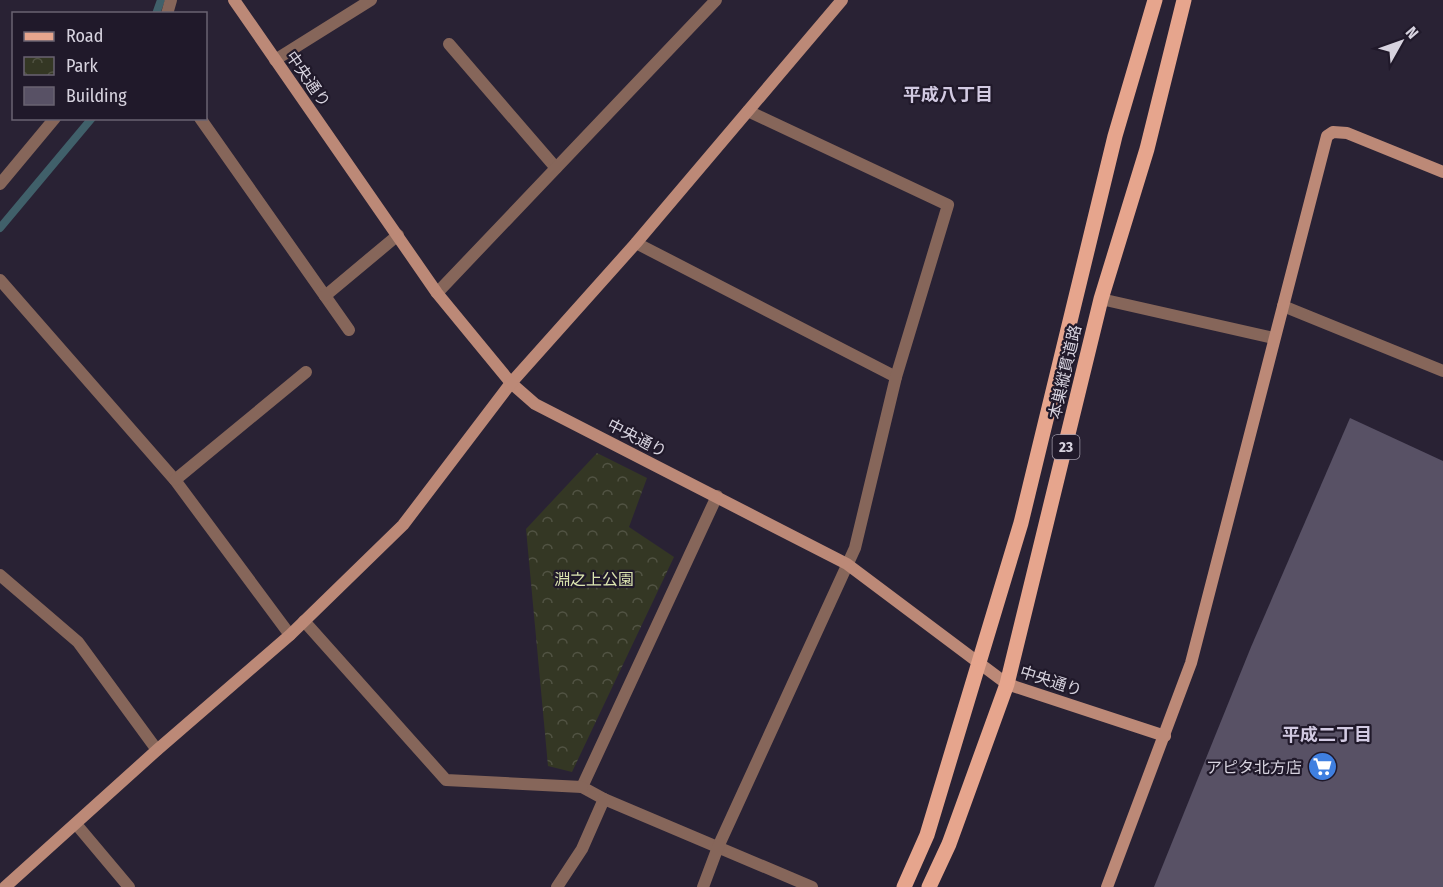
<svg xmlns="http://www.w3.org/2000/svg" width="1443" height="887" font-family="'Fira Sans Condensed','Noto Sans JP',sans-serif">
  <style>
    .park { fill: url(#park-crowns) }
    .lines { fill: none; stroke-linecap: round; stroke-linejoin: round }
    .stream { stroke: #40606a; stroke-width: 8 }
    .building { fill: #585165 }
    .street { stroke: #86665a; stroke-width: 12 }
    .secondary { stroke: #bc8977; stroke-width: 12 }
    .primary { stroke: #e6a58d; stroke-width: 15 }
    .labels { text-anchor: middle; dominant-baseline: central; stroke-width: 4.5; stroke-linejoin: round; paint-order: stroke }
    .shield { fill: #20192a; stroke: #a09ba9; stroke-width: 1.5 }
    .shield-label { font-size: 15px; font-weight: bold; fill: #d7d3df }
    .street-label { font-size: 16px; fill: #d7d3df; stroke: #20192a }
    .park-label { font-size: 16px; fill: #dbe4af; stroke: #20192a }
    .poi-label { font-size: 16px; fill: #d7d3df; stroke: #20192a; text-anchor: end }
    .neighbourhood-label { font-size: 18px; font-weight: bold; fill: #d2cae2; stroke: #20192a }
  </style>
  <defs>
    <pattern id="park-crowns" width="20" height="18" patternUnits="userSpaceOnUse" patternTransform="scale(1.5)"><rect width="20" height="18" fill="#343724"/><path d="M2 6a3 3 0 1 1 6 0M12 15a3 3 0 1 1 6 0" fill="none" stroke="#515343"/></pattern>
  </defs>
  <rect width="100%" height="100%" fill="#292234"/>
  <path class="park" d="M 597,453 L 647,478 L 629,527 L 674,557 L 572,772 L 548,766 L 526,529 Z"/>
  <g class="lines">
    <g class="stream">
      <path d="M 156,14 L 161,0"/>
      <path d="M 0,228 L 92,118"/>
    </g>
  </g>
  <path class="building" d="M 1350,418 L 1443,461 L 1443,887 L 1154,887 L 1251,647 Z"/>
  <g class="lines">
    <g class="street">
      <path d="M 167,14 L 171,0"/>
      <path d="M 449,44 L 556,168"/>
      <path d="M 275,60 L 371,0"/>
      <path d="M 200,118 L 349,330"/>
      <path d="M 0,184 L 55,118"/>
      <path d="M 636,243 L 896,377"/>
      <path d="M 0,280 L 175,480 L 290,635"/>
      <path d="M 437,293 L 716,0"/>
      <path d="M 325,296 L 398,235"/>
      <path d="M 1101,299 L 1273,338"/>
      <path d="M 1283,306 L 1443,371"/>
      <path d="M 175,480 L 306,372"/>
      <path d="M 717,496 L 582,787 L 604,799 L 812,887"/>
      <path d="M 0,575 L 78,642 L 157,750"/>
      <path d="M 304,621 L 446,780 L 582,787"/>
      <path d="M 76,824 L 129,887"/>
      <path d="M 557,887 L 582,849 L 604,799"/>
      <path d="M 703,887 L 718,847 L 855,548 L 896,377 L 948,205 L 748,111"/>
    </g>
    <g class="secondary">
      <path d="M 234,0 L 437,293 L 511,383 L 535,404 L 847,564 L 1007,684 L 1165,736"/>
      <path d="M 5,887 L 157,750 L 290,635 L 403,525 L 511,383 L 636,243 L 842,0"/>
      <path d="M 1107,887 L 1191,663 L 1327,136 L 1333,132 L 1347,133 L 1443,172"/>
    </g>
    <g class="primary">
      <path d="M 904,887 L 927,835 L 1021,523 L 1115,136 L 1155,0"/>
      <path d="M 929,887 L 949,844 L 1007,684 L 1101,299 L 1147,149 L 1184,0"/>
    </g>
  </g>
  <defs>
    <symbol id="supermarket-disc" viewBox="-11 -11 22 22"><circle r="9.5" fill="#3f7fe0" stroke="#20192a"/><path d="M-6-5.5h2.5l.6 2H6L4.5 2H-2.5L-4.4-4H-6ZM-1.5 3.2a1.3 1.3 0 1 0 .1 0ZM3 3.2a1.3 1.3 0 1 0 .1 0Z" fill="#fff"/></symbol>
  </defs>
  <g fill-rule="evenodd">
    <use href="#supermarket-disc" x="1306" y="750" width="33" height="33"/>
  </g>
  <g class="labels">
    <rect class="shield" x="1052.5" y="435" width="27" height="24" rx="4.5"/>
    <g class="shield-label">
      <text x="1066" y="447">23</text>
    </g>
    <g class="street-label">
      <text transform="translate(308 79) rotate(55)">中央通り</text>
      <text transform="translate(1065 372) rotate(-77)">本巣縦貫道路</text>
      <text transform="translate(637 438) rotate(27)">中央通り</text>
      <text transform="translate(1051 681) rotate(18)">中央通り</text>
    </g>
    <g class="park-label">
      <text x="594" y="579">淵之上公園</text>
    </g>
    <g class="poi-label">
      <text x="1302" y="767">アピタ北方店</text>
    </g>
    <g class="neighbourhood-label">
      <text x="948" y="95">平成八丁目</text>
      <text x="1327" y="735">平成二丁目</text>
    </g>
  </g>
  <rect x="12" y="12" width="195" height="108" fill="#20192a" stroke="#696372" stroke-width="1.5"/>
  <rect x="24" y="32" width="30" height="9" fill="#e6a58d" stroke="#696372" stroke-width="1.5"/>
  <text x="66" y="42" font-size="18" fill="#d7d3df">Road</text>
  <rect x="24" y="57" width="30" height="18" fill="url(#park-crowns)" stroke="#696372" stroke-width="1.5"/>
  <text x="66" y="72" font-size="18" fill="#d7d3df">Park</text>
  <rect x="24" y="87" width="30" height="18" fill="#585165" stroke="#696372" stroke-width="1.5"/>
  <text x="66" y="102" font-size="18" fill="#d7d3df">Building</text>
  <g transform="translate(1401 42) rotate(50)" stroke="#20192a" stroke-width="4.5" paint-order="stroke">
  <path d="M0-4.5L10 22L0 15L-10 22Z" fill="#d7d3df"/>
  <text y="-9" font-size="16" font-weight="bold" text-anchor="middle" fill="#d7d3df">N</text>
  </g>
</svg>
